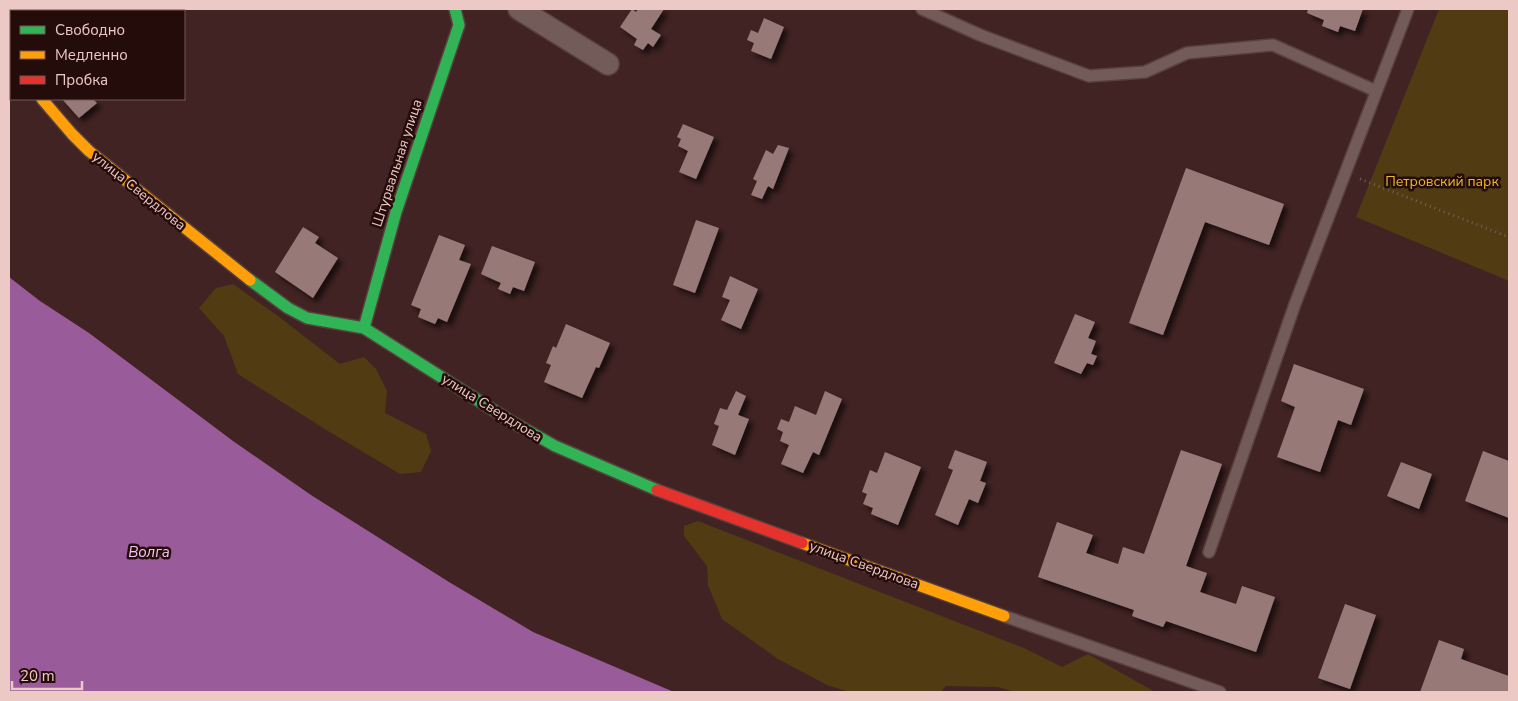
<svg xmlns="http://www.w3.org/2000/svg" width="1518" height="701" font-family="'Nunito Sans',sans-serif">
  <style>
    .green { fill: #503b13 }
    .water { fill: #995b99 }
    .building { fill: #977a78; filter: url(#shadow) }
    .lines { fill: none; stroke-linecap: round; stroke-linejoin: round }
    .lane-casing { stroke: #58403e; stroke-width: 14 }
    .street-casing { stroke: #58403e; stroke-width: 24 }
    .fast-casing { stroke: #58403e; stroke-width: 14 }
    .slow-casing { stroke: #58403e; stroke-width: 14 }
    .jam-casing { stroke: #58403e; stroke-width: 14 }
    .path { stroke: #745e5e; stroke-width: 3; stroke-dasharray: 1 4; stroke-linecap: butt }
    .lane { stroke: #735b59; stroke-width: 11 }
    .street { stroke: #735b59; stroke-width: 21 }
    .fast { stroke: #30b455; stroke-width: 11 }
    .slow { stroke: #ff9f0a; stroke-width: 11 }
    .jam { stroke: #e5322d; stroke-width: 11 }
    .labels { text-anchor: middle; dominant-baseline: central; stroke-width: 5; stroke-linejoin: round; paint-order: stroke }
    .street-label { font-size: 14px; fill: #edc9c5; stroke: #240c0a }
    .park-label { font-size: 14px; fill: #eeb82a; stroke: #240c0a }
    .water-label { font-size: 15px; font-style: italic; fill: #f6c1f7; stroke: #240c0a }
  </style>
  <defs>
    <filter id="shadow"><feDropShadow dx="4.5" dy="4.5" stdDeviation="2.5" flood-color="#0009"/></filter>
  </defs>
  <rect width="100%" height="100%" fill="#402322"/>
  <g class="green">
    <path d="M 1439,9 L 1509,9 L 1509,281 L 1356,217 Z"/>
    <path d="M 233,284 L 278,316 L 340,364 L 364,357 L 376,369 L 387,391 L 385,413 L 426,434 L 431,451 L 421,472 L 400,474 L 328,431 L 238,374 L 224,336 L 199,308 L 216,288 Z"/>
    <path d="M 698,521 L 1024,648 L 1062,667 L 1088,654 L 1155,692 L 1015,692 L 998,687 L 946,686 L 941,692 L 849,692 L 827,685 L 778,659 L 722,619 L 708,585 L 707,566 L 684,536 L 684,526 Z"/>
  </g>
  <path class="water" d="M 9,277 L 40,301 L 89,333 L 233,441 L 311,495 L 449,582 L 533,632 L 674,692 L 9,692 Z"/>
  <g class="building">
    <path d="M 9,9 L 26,9 L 24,11 L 11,11 L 11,23 L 9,26 Z"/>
    <path d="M 632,9 L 636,12 L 638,9 L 664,9 L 651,29 L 661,35 L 653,47 L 648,43 L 643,50 L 634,45 L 637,39 L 620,27 Z"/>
    <path d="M 1308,9 L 1363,9 L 1355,31 L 1340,26 L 1338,32 L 1322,26 L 1324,20 L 1307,13 Z"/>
    <path d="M 764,18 L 784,27 L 771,59 L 751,51 L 754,43 L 747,40 L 751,30 L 758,33 Z"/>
    <path d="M 62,99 L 93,99 L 97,103 L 79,118 Z"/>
    <path d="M 683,124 L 714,137 L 696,179 L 679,172 L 688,151 L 678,146 L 681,139 L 677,137 Z"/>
    <path d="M 778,145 L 789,148 L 773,189 L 768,186 L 762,199 L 751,195 L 757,181 L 753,179 L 766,150 L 773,154 Z"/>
    <path d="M 1186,168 L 1284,204 L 1269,245 L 1205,222 L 1163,335 L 1129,323 Z"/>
    <path d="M 696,220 L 719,228 L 695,293 L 673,285 Z"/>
    <path d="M 303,227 L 319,237 L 315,243 L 338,258 L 313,298 L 275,272 Z"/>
    <path d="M 439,235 L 465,245 L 459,260 L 471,264 L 447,322 L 438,318 L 435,324 L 418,317 L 421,309 L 411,305 Z"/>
    <path d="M 492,246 L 535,262 L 524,291 L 513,287 L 510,294 L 498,289 L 501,283 L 481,274 Z"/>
    <path d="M 730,276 L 758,289 L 741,329 L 721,320 L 730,300 L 722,297 Z"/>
    <path d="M 1075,314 L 1095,322 L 1088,338 L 1096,341 L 1091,354 L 1097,356 L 1093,365 L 1087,363 L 1081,374 L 1054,363 Z"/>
    <path d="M 566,324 L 610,343 L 599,368 L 596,367 L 582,398 L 544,382 L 551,365 L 546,363 L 553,346 L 556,348 Z"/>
    <path d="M 1294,364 L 1364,389 L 1351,425 L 1338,420 L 1320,472 L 1277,457 L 1295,407 L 1281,401 Z"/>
    <path d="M 736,391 L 746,396 L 738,415 L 749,419 L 735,455 L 712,445 L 719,426 L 714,424 L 720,408 L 727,410 Z"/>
    <path d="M 825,391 L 842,399 L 819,455 L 813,452 L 803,473 L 781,464 L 789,445 L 780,441 L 783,432 L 777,429 L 781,419 L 789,422 L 795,406 L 816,415 Z"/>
    <path d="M 955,450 L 987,462 L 980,481 L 986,483 L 978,503 L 969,499 L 958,525 L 935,515 L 953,470 L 948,468 Z"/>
    <path d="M 1181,450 L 1222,464 L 1186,566 L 1207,573 L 1200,592 L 1236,604 L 1242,586 L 1275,597 L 1256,652 L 1166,621 L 1163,627 L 1132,616 L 1134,610 L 1038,577 L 1057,522 L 1093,535 L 1086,553 L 1118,564 L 1123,547 L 1144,554 Z"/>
    <path d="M 1483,451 L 1509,461 L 1509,518 L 1465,501 Z"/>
    <path d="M 885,452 L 921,467 L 898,525 L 871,514 L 873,508 L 863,504 L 867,494 L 862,492 L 870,470 L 877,473 Z"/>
    <path d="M 1401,462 L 1432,474 L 1419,509 L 1387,496 Z"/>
    <path d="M 1345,604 L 1376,615 L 1350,689 L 1318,678 Z"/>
    <path d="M 1439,640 L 1464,649 L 1461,659 L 1509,676 L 1509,692 L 1420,692 Z"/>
  </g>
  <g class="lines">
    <defs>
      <g id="lane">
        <path d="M 922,9 L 980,35 L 1089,76 L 1145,72 L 1187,53 L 1273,45 L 1376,91"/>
        <path d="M 1209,552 L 1295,304 L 1408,9"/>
        <path d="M 1004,616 L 1220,692"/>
      </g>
      <g id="street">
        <path d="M 519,9 L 608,64"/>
        <path d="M 9,58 L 11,61"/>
      </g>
      <g id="fast">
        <path d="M 250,280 L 288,308 L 307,318 L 364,328 L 509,420 L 555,446 L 657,490"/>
        <path d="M 364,328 L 396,212 L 459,25 L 455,9"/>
      </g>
      <g id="slow">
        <path d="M 42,99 L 72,134 L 89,151 L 250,280"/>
        <path d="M 802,543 L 1004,616"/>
      </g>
      <path id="jam" d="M 657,490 L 802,543"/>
    </defs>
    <use href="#lane" class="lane-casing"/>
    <use href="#street" class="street-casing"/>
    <use href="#fast" class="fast-casing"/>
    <use href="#slow" class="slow-casing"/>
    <use href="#jam" class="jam-casing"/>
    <path class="path" d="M 1360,179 L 1509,237"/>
    <use href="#lane" class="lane"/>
    <use href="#street" class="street"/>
    <use href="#fast" class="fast"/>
    <use href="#slow" class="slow"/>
    <use href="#jam" class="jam"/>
  </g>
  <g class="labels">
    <g class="street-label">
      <text transform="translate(397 163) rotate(-72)">Штурвальная улица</text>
      <text transform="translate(139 191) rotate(39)">улица Свердлова</text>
      <text transform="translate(492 408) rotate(32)">улица Свердлова</text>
      <text transform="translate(864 565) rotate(20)">улица Свердлова</text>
    </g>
    <g class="park-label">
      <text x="1442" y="181">Петровский парк</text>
    </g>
    <g class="water-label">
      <text x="149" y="552">Волга</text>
    </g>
  </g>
  <rect width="1518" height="701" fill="none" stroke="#edc9c5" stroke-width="20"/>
  <rect x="10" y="10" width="175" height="90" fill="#240c0a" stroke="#745855"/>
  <rect x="20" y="26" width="25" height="8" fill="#30b455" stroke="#745855"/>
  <text x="55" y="35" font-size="15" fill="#edc9c5">Свободно</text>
  <rect x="20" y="51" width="25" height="8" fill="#ff9f0a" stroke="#745855"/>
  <text x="55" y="60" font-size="15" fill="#edc9c5">Медленно</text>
  <rect x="20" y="76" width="25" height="8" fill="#e5322d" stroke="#745855"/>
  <text x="55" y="85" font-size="15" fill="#edc9c5">Пробка</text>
  <path d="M12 681v8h70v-8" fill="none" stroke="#edc9c5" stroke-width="2.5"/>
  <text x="20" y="681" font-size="15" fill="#edc9c5" stroke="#240c0a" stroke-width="4" paint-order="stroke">20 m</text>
</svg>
